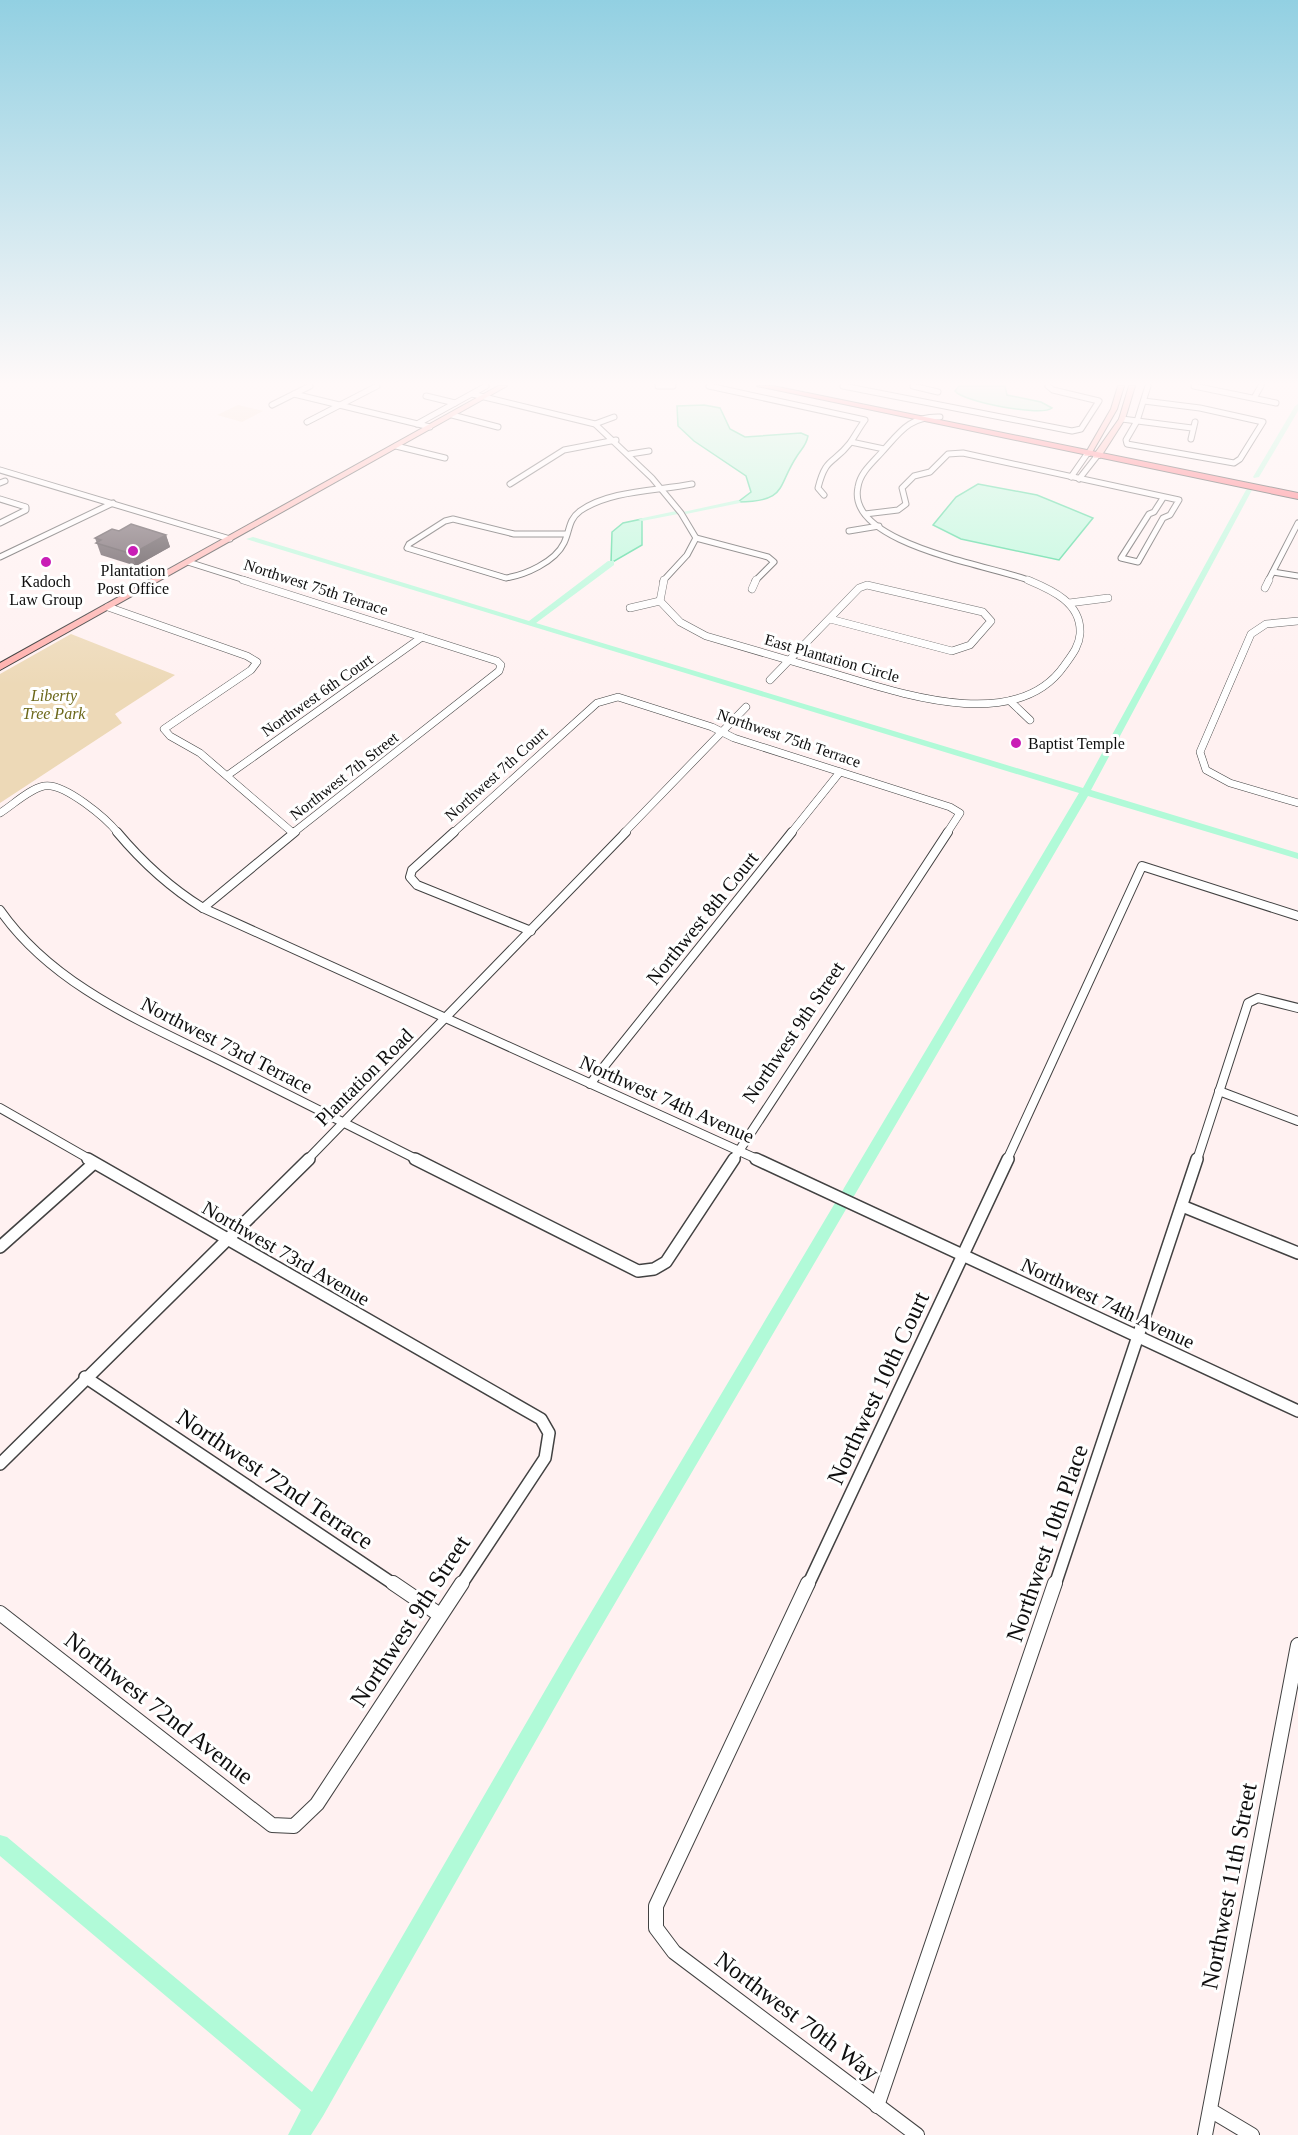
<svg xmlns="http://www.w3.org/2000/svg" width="1298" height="2135" font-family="'Times New Roman',serif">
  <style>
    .green { fill: #edd9b7 }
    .pitch { fill: #f3dec9 }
    .water { fill: #b1fad8; stroke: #33d68e; stroke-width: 1.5 }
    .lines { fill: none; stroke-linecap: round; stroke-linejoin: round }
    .canal { fill: #b1fad8; fill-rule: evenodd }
    .street-far4-casing { stroke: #424242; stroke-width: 7 }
    .street-far3-casing { stroke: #424242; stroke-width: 8 }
    .street-far2-casing { stroke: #424242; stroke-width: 10 }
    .street-far1-casing { stroke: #424242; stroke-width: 14 }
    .street-casing { stroke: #424242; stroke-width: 16 }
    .secondary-casing { stroke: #313131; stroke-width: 2 }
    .primary-casing { stroke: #202020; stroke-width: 2 }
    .street-far4 { stroke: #fff; stroke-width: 5 }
    .street-far3 { stroke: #fff; stroke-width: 7 }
    .street-far2 { stroke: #fff; stroke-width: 8 }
    .street-far1 { stroke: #fff; stroke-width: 11 }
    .street { stroke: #fff; stroke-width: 14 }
    .secondary { fill: #ffafac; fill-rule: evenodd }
    .primary { fill: #ff616e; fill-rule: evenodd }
    .wall { fill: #4c4046 }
    .shaded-wall { fill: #3e3439 }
    .building { fill: #584a51; stroke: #3e3439; stroke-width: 1.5 }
    .poi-dot { fill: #c91db6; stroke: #fff; stroke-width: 2 }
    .labels { text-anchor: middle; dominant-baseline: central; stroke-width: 6; stroke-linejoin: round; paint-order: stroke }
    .far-poi-label { font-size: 16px; fill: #0f0f0f; stroke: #fff }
    .far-street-label { font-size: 16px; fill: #0f0f0f; stroke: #fff }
    .far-park-label { font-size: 16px; font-style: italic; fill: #6c681a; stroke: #fff }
    .street-label { font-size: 20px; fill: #0f0f0f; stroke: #fff }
    .near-street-label { font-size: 24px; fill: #0f0f0f; stroke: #fff }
  </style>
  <rect width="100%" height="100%" fill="#fff1f1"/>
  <path class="green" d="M 71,634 L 175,675 L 115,714 L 122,723 L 0,803 L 0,674 Z"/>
  <path class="pitch" d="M 238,405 L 263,411 L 242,422 L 217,415 Z"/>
  <g class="water">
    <path d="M 959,386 L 1005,386 L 1007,395 L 1041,402 L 1052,408 C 1042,417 963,402 955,391 Z"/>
    <path d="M 704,405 L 720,408 L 730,429 L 745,437 L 801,433 L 808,436 C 806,446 802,448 797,456 C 776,488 788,501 738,502 L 751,492 L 746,476 L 694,441 L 678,426 L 677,406 Z"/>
    <path d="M 978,484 L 1037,495 L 1093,518 L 1059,560 L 961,539 L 933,525 L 956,497 Z"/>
    <path d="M 642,519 L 642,545 L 611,563 L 612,532 L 623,523 Z"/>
  </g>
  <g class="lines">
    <g class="canal">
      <path d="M 1298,404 L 1298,411 L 1259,477 L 1254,478 L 1253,477 L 1295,406 Z"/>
      <path d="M 1249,488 L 1252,490 L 1091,790 L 1298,853 L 1298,859 L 1088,796 L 854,1196 L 849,1198 L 844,1196 L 842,1192 L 844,1188 L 1079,793 L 246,539 L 253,537 L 529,621 L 608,561 L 614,561 L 614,565 L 536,623 L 1083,788 L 1246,490 Z"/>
      <path d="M 738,500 L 741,502 L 740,503 L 686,514 L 683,512 Z"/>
      <path d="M 676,511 L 680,513 L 678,514 L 642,521 L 638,519 Z"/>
      <path d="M 840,1201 L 845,1203 L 847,1207 L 845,1211 L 580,1663 L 323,2116 L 311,2135 L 288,2135 L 301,2110 L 0,1856 L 0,1835 L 7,1837 L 312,2092 L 568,1651 L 835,1203 Z"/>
    </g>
    <defs>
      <g id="street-far4">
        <path d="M 658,386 L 673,386"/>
        <path d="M 709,386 L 865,420 C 859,428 855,436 850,443 C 833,465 826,456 818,488 L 824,495"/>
        <path d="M 843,386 L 1072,431 L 1081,429 L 1099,401 L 1053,390 L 1048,386"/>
        <path d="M 913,386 L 938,392"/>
        <path d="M 1194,386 L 1276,403"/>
        <path d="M 294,394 L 430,427"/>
        <path d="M 472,394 L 595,424 L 652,478 L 681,513 L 696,538 L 687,555 L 663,581"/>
        <path d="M 426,396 L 455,403"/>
        <path d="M 1254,398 L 1261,386"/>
        <path d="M 1144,401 L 1200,408 L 1263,422 L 1240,459 L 1234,463 L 1127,444 L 1126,440 L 1137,421 L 1148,386"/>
        <path d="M 272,405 L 310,386"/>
        <path d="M 452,415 L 498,427"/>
        <path d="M 940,417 C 909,416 900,432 881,453 C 872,463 860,473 858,487 C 845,545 995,566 1031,581"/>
        <path d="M 1122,419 L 1192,428"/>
        <path d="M 307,422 L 377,386"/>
        <path d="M 417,424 L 486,386"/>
        <path d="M 595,424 L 614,417"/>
        <path d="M 1191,439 L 1195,422"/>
        <path d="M 851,442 L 884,449"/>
        <path d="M 396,446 L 445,458"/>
        <path d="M 630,454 L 649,451"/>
        <path d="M 0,470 L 230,539"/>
        <path d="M 1071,477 L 1087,454"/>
        <path d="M 1079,479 L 1097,456"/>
        <path d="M 0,483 L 5,481"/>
        <path d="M 510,484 L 564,450 L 616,440"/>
        <path d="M 0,499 L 26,507 L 26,510 L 0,523"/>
        <path d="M 865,514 L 898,510 L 906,504 L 902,488 L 914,476 L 930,472 L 948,454 L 963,453 L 1179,500 L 1170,515 L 1163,518 L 1138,562 L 1121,558 L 1149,514 L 1154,512 L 1163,498"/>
        <path d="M 849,531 L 879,526"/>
        <path d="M 565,534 L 514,534 L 453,519 L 445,521 L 409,544 L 407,548 L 506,578 C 525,575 555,562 564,543 C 570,531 568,520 580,511 C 610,490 657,491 692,484"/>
        <path d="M 696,538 L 768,557 L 774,562 L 755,581"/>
        <path d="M 0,557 L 113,503"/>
        <path d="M 188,562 L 248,581"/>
        <path d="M 1273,572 L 1298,576"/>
        <path d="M 1268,581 L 1298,523"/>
      </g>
      <g id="street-far3">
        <path d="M 243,580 L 497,661 L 501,665 L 499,671 L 293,833"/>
        <path d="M 1265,588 L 1269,580"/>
        <path d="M 752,589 L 756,580"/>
        <path d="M 660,601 L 664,580"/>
        <path d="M 1069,603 L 1108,598"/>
        <path d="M 108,607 L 247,656 L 257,662 L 251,670 L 164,729 L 170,736 L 200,753 L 293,833"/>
        <path d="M 630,608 L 660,601 L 680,622 L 706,636 C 747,648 788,660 829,672 C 894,691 1015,736 1064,666 C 1071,656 1079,647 1080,634 C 1082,603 1052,590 1028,580"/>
        <path d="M 1298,621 L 1266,624 L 1251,634 L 1200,752 L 1206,770 L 1230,783 L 1298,803"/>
        <path d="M 770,680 L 859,588 L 867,585 L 983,612 L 991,621 L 970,645 L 952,651 L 830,619"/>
        <path d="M 1010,701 L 1030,720"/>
        <path d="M 228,775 L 422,637"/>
        <path d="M 0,813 C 13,805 29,789 44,786 C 64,782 107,819 118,833"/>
        <path d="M 453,833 L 597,703 L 618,697 L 712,727 L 734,738 L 950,807 L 960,813 L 947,833"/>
        <path d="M 624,833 L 746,707"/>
        <path d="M 791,833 L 840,772"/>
      </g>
      <g id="street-far2">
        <path d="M 117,832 C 143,863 169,887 203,908 L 759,1160"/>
        <path d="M 454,832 L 412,870 L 410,877 L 417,885 L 531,931"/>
        <path d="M 203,908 L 295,832"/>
        <path d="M 0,910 C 53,986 143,1022 223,1062 C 288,1095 353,1128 418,1160"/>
        <path d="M 590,1084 L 792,832"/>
        <path d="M 1219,1091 L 1298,1121"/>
        <path d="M 0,1108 L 91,1160"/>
        <path d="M 307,1160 L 626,832"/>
        <path d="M 733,1160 L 948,832"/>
        <path d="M 1007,1160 L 1142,866 L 1298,916"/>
        <path d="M 1197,1160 L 1248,1003 L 1258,998 L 1298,1008"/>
      </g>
      <g id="street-far1">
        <path d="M 88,1159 L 541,1419 L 549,1433 L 545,1458 L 461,1585"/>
        <path d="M 415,1159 L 638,1271 L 654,1269 L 666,1262 L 734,1159"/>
        <path d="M 756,1159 L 1298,1411"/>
        <path d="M 1182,1206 L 1298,1253"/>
        <path d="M 0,1247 L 93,1164"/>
        <path d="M 85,1377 L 395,1585"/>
        <path d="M 0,1464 L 309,1159"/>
        <path d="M 808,1585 L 1008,1159"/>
        <path d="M 1055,1585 L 1197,1159"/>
      </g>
      <g id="street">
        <path d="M 393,1583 L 440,1615"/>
        <path d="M 808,1583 L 656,1906 L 656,1928 L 674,1952 L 917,2135"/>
        <path d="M 0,1613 L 272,1825 L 294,1826 L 317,1804 L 462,1583"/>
        <path d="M 877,2106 L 1055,1583"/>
        <path d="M 1210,2110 L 1252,2135"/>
        <path d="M 1205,2135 L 1298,1645"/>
      </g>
      <g id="secondary">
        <path d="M 498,386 L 507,386 L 0,670 L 0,663 Z"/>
        <path d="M 1118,386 L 1124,386 L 1117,409 L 1090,456 L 1084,456 L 1111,409 Z"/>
        <path d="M 1129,386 L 1135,386 L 1125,419 L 1100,458 L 1094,458 L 1093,456 L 1119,419 Z"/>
      </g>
      <path id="primary" d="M 757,386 L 773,386 L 1298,493 L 1298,499 Z"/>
    </defs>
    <use href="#street-far4" class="street-far4-casing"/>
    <use href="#street-far3" class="street-far3-casing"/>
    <use href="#street-far2" class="street-far2-casing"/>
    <use href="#street-far1" class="street-far1-casing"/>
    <use href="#street" class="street-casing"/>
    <use href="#secondary" class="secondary-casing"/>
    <use href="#primary" class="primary-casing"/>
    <use href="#street-far4" class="street-far4"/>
    <use href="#street-far3" class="street-far3"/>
    <use href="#street-far2" class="street-far2"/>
    <use href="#street-far1" class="street-far1"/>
    <use href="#street" class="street"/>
    <use href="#secondary" class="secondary"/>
    <use href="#primary" class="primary"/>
  </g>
  <path class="wall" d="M 119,531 L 166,535 L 170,547 L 136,566 L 101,555 L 95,538 Z"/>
  <path class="shaded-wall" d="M 166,535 L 170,547 L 136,566 L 132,554 Z"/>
  <path class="building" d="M 131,524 L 166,535 L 132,554 L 96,543 L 101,540 L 95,538 L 112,529 L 119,531 Z"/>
  <linearGradient id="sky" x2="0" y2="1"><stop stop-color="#92d0e2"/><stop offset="0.56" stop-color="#fff9f9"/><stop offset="1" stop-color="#fff9f9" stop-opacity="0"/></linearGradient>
  <rect width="1298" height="685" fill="url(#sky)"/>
  <g class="poi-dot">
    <circle cx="133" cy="551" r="6"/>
    <circle cx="46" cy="562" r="6"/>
    <circle cx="1016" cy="743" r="6"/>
  </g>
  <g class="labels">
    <g class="far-poi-label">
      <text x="133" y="570">Plantation<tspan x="133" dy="18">Post Office</tspan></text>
      <text x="46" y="581">Kadoch<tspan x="46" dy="18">Law Group</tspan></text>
      <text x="1028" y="743" text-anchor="start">Baptist Temple</text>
    </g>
    <g class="far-street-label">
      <text transform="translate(316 587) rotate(18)">Northwest 75th Terrace</text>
      <text transform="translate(832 658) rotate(16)">East Plantation Circle</text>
      <text transform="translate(317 695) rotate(-35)">Northwest 6th Court</text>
      <text transform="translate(789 738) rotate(19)">Northwest 75th Terrace</text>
      <text transform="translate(496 774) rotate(-42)">Northwest 7th Court</text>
      <text transform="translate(344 776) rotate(-38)">Northwest 7th Street</text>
    </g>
    <g class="far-park-label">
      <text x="54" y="695">Liberty<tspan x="54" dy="18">Tree Park</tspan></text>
    </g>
    <g class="street-label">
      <text transform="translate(702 918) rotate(-51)">Northwest 8th Court</text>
      <text transform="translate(793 1032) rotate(-56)">Northwest 9th Street</text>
      <text transform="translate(227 1045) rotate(27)">Northwest 73rd Terrace</text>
      <text transform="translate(364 1077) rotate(-45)">Plantation Road</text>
      <text transform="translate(667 1099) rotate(24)">Northwest 74th Avenue</text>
      <text transform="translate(286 1253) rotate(30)">Northwest 73rd Avenue</text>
      <text transform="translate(1108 1303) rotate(25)">Northwest 74th Avenue</text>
    </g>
    <g class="near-street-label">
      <text transform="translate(878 1388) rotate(-65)">Northwest 10th Court</text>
      <text transform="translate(275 1479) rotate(34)">Northwest 72nd Terrace</text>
      <text transform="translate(1047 1543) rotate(-71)">Northwest 10th Place</text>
      <text transform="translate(410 1621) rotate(-57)">Northwest 9th Street</text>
      <text transform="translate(159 1708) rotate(38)">Northwest 72nd Avenue</text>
      <text transform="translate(1229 1886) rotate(-79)">Northwest 11th Street</text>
      <text transform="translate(797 2016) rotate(37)">Northwest 70th Way</text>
    </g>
  </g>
</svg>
